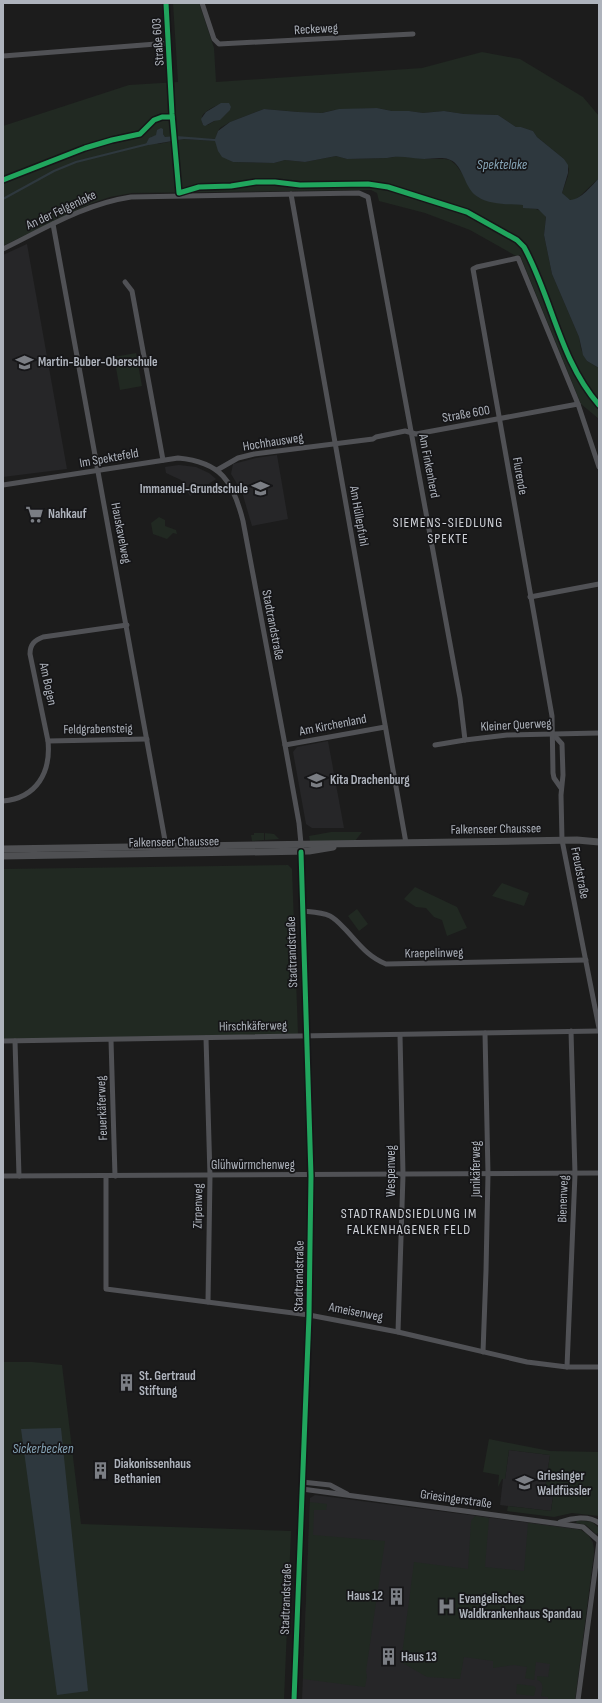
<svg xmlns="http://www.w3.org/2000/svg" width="602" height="1703" font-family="'Sofia Sans Condensed',sans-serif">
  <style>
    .built { fill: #262628 }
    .green { fill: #212922; fill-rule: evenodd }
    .water { fill: #2e383e }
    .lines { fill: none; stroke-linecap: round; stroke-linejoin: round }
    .stream { stroke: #2e383e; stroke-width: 2 }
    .minor { stroke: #505155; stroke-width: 5 }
    .tertiary { stroke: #505155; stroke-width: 6 }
    .secondary { stroke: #4f5053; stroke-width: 7 }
    .cycleway-casing { stroke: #161618; stroke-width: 8 }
    .cycleway { stroke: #20a55d; stroke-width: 5 }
    .labels { text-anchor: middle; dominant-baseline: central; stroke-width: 3.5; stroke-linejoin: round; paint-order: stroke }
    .street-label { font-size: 13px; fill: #aeb3bc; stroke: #161618 }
    .poi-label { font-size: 13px; font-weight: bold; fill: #aeb3bc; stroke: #161618; text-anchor: start }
    .water-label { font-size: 14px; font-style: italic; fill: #86a4b6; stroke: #161618 }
    .neighbourhood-label { font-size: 14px; letter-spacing: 1px; fill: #cfd2d8; stroke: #161618 }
  </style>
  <rect width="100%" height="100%" fill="#1c1c1c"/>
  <g class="built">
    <path d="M 27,244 L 67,469 L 3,477 L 3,255 Z"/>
    <path d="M 277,455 L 288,519 L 252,526 L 242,492 L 231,474 L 233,464 L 256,458 Z"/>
    <path d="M 179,465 L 196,467 L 209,473 L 216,479 L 190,496 L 181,480 L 166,473 L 165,467 Z"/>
    <path d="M 328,741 L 344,828 L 312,828 L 306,824 L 293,752 L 297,747 Z"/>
    <path d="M 509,1450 L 550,1455 L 544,1495 L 553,1496 L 551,1511 L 500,1505 L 503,1479 L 505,1479 Z"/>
    <path d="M 315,1495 L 577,1529 L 587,1534 L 593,1542 L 594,1552 L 575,1700 L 302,1700 L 310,1498 Z"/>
  </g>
  <g class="green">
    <path d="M 173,3 L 199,3 L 214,48 L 216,82 L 422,68 L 482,52 L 520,59 L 583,97 L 599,116 L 599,178 L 580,196 L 573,201 L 566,198 L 562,193 L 568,176 L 569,169 L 564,159 L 537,137 L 533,131 L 521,127 L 516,127 L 498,115 L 464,114 L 444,111 L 423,113 L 409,111 L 392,111 L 377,108 L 334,110 L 322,113 L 298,112 L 264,109 L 230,122 L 220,128 L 217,133 L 216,139 L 165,137 L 163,134 L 163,129 L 155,136 L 151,137 L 158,144 L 184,139 L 216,141 L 220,154 L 233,162 L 274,163 L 285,160 L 305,162 L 336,156 L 347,159 L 387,158 L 400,156 L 424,159 L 445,159 L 450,160 L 456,165 L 464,176 L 467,183 L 478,197 L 488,201 L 523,205 L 524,208 C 534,208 540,208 546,217 L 544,235 L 552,274 L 579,337 L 581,349 L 587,361 L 599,368 L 599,419 L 581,404 L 520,255 L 516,256 L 470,230 L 425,213 L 379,201 L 377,193 L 371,190 L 132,193 L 110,197 L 92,203 L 3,246 L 3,126 L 129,85 L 178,82 ZM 228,103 L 231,108 C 223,119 218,118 208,125 L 202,124 L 202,116 C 208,108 218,104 228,103 Z"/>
    <path d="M 136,353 L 142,386 L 120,390 L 114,357 Z"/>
    <path d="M 159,517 L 165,520 L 165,526 L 176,530 L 177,534 L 173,533 L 167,539 L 153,534 L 151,523 Z"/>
    <path d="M 331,832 L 362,832 L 355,841 L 310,841 L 309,836 Z"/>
    <path d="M 254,833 L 264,833 L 264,840 L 252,841 L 251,835 L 254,835 Z"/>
    <path d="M 265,833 L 274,834 L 279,839 L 265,840 Z"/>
    <path d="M 288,865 L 292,869 L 298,1034 L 3,1039 L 3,869 Z"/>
    <path d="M 502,883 L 529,893 L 524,906 L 492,896 Z"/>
    <path d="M 415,887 L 457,907 L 467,928 L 447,936 L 442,920 L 434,917 L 426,908 L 416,907 L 404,899 Z"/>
    <path d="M 357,909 L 368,924 L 359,931 L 348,916 Z"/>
    <path d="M 3,1362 L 32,1362 L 62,1365 L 81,1524 L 291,1531 L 284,1700 L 3,1700 Z"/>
    <path d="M 489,1439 L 550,1451 L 599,1452 L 599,1516 L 572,1513 L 554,1517 L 507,1511 L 508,1506 L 551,1511 L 553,1497 L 544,1495 L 550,1455 L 509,1450 L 505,1479 L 502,1479 L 498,1487 L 499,1475 L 483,1472 Z"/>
    <path d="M 310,1502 L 327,1504 L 326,1510 L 314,1510 L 313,1535 L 385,1541 L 366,1671 L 367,1677 L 365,1687 L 303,1679 Z"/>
    <path d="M 475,1516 L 489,1518 L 485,1567 L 524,1571 L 528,1523 L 581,1530 C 590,1535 594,1542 594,1552 L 575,1700 L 548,1700 L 548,1697 L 541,1696 C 542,1690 545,1682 537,1680 L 537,1676 L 548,1677 L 550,1664 L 536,1662 L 534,1680 L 525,1678 L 527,1667 L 514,1665 L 493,1668 L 493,1661 L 464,1657 L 460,1679 L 427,1677 L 401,1662 L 414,1562 L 468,1569 L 471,1521 Z"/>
    <path d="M 577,1520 L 592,1522 L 598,1527 L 598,1533 L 596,1534 L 586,1525 L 576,1523 Z"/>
    <path d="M 517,1684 L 534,1686 L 536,1688 L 534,1696 L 516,1694 Z"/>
  </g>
  <g class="water">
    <path d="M 221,103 L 229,103 L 231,107 L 230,110 L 220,120 L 214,121 L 205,126 L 203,125 L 201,119 L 206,112 Z"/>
    <path d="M 377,108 L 392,111 L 409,111 L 423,113 L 444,111 L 464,114 L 498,115 L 516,127 L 521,127 L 533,131 L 537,137 L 564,159 L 568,165 L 568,173 L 562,193 L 570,200 C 581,200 592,185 599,178 L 599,368 L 587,361 L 583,355 L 579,337 L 552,274 L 544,235 L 546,217 L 538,209 L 523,208 L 523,205 C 509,204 490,205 478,197 C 466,190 465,174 456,164 C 448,155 434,159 424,159 C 410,158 400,155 387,158 L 347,159 L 336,156 L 305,162 L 285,160 L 274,163 L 233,162 L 222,157 L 218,151 L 215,141 L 184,139 L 149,145 L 146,144 L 149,138 L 156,135 L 157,130 L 161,128 L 163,129 L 163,134 L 165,137 L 176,136 L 215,139 L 218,131 L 230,122 L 264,109 L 298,112 L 322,113 L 339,109 Z"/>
    <path d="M 61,1428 L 88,1691 L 57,1695 L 21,1429 Z"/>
  </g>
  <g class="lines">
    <path class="stream" d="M 3,199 L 54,171 L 76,162 L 148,144"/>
    <g class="minor">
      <path d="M 166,3 L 171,81"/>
      <path d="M 202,3 L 214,39 L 219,44 L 413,34"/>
      <path d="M 3,56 L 169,43"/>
      <path d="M 291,194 L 406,843"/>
      <path d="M 53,224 L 166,846"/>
      <path d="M 3,249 C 44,229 84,204 131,197 L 359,193 L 368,197 L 460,698 L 465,740"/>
      <path d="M 125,282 L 132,291 L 163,460"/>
      <path d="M 217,470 L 238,458 L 254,454 L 373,439 L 376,437 L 405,431 L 416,434 L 578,404"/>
      <path d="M 3,485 L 178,458 C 221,462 233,481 243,521 L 285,745 L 299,823 L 301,844"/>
      <path d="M 530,597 L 599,584"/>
      <path d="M 553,734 L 562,744 L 563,775 L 561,795 L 562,840 L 599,1028"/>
      <path d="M 48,741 L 147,739"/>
      <path d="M 285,745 L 385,727"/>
      <path d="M 435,745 L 465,740 L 507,735 L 599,733"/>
      <path d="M 561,788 L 554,778 L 553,773 L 552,716 L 473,269 L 477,267 L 518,258 L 578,404 L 599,467"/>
      <path d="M 3,801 C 37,798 51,772 48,741 L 30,654 C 30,644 35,640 43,637 L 127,625"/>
      <path d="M 302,911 C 311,912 321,912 330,916 C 336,919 341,925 346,930 C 359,944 368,957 386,964 L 586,960"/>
      <path d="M 206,1038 L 210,1176 L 208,1302"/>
      <path d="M 111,1040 L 115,1176"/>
      <path d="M 3,1041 L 599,1031"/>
      <path d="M 15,1041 L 19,1176"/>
      <path d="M 3,1176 L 599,1173"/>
      <path d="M 106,1176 L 106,1289 L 309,1315 L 398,1332 L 527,1362 L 567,1367 L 599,1367"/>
      <path d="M 398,1332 L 403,1175 L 400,1035"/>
      <path d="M 483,1352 L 486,1271 L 488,1174 L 485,1033"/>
      <path d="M 567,1367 L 575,1174 L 571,1031"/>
      <path d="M 302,1482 L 330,1485 L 347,1494"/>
      <path d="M 302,1489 L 583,1527 L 599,1541"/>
      <path d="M 560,1522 C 571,1518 589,1515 599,1523"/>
      <path d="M 578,1700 L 599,1541"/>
    </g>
    <path class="tertiary" d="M 294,1700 L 309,1315 L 311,1176 L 301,848"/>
    <g class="secondary">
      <path d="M 3,849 L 520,841 L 577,840 L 599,842"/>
      <path d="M 3,856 L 309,851 L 333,847"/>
    </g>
    <defs>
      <g id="cycleway">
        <path d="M 166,3 L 172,114 L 179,193 L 199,187 L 231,186 L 256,182 L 275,182 L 300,185 L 368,184 L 388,187 L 467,212 L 517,240 L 524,247 C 552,298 560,361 599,405"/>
        <path d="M 3,180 L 85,148 L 112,140 L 140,134 L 154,120 L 162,117 L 172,117"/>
        <path d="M 294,1700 L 309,1315 L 311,1176 L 301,852"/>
      </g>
    </defs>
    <use href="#cycleway" class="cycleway-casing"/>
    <use href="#cycleway" class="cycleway"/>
  </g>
  <defs>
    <symbol id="school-bare" viewBox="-9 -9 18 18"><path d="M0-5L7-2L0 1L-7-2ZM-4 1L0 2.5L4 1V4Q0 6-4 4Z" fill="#7b7e84" stroke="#161618" stroke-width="2.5" paint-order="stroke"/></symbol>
    <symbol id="supermarket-bare" viewBox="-9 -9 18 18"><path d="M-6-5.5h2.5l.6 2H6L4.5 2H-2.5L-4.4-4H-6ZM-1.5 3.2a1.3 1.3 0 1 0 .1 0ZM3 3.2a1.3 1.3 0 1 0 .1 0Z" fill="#7b7e84" stroke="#161618" stroke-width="2.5" paint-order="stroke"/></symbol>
    <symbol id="building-bare" viewBox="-9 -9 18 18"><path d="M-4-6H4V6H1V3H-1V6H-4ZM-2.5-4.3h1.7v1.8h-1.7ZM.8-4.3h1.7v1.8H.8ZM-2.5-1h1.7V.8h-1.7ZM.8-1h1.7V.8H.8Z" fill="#7b7e84" stroke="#161618" stroke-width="2.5" paint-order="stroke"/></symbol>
    <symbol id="hospital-bare" viewBox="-9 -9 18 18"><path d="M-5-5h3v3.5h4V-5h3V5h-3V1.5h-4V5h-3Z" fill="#7b7e84" stroke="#161618" stroke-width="2.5" paint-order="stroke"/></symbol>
  </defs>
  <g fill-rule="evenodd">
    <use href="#school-bare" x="12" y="350" width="25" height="25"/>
    <use href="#school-bare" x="248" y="476" width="25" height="25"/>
    <use href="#supermarket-bare" x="22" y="502" width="25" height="25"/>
    <use href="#school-bare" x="304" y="768" width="25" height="25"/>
    <use href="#building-bare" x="114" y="1370" width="25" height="25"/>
    <use href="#building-bare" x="88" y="1458" width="25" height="25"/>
    <use href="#school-bare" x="512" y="1470" width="25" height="25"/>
    <use href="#building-bare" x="384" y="1584" width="25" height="25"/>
    <use href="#hospital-bare" x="434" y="1594" width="25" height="25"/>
    <use href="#building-bare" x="376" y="1644" width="25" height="25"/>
  </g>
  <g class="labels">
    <g class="street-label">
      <text transform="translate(316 29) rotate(-3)">Reckeweg</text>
      <text transform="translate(158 42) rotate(-94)">Straße 603</text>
      <text transform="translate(61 210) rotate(-25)">An der Felgenlake</text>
      <text transform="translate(466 414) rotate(-10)">Straße 600</text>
      <text transform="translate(273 442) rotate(-9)">Hochhausweg</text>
      <text transform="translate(109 458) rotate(-10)">Im Spektefeld</text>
      <text transform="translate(429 466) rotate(79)">Am Finkenherd</text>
      <text transform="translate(520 476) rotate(80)">Flurende</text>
      <text transform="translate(359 516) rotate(80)">Am Hüllepfuhl</text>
      <text transform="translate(121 533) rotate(79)">Hauskavelweg</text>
      <text transform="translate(273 625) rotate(79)">Stadtrandstraße</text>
      <text transform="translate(48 684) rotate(78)">Am Bogen</text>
      <text transform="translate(333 725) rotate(-11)">Am Kirchenland</text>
      <text transform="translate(516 725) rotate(-3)">Kleiner Querweg</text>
      <text transform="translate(98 729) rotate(-1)">Feldgrabensteig</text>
      <text transform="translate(496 829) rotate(-1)">Falkenseer Chaussee</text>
      <text transform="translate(174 842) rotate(-1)">Falkenseer Chaussee</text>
      <text transform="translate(580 873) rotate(79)">Freudstraße</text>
      <text transform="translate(292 952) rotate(-92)">Stadtrandstraße</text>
      <text transform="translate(434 953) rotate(-1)">Kraepelinweg</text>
      <text transform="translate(253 1026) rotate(-1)">Hirschkäferweg</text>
      <text transform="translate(102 1108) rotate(-92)">Feuerkäferweg</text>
      <text x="253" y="1165">Glühwürmchenweg</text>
      <text transform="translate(476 1169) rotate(-90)">Junikäferweg</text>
      <text transform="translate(391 1171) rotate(-90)">Wespenweg</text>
      <text transform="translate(563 1199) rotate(-88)">Bienenweg</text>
      <text transform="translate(198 1206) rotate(-89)">Zirpenweg</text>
      <text transform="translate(299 1276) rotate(-89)">Stadtrandstraße</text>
      <text transform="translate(356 1312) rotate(11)">Ameisenweg</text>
      <text transform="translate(456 1499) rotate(8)">Griesingerstraße</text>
      <text transform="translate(286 1599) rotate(-88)">Stadtrandstraße</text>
    </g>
    <g class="poi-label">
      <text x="38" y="362">Martin-Buber-Oberschule</text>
      <text x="248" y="489" text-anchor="end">Immanuel-Grundschule</text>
      <text x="48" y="514">Nahkauf</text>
      <text x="330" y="780">Kita Drachenburg</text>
      <text x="139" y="1376">St. Gertraud<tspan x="139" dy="15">Stiftung</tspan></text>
      <text x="114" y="1464">Diakonissenhaus<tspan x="114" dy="15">Bethanien</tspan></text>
      <text x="537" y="1476">Griesinger<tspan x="537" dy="15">Waldfüssler</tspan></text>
      <text x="383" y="1596" text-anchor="end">Haus 12</text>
      <text x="459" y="1599">Evangelisches<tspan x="459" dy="15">Waldkrankenhaus Spandau</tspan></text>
      <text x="401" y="1657">Haus 13</text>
    </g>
    <g class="water-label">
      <text x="502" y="164">Spektelake</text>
      <text x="43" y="1448">Sickerbecken</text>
    </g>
    <g class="neighbourhood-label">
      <text x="448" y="522">SIEMENS-SIEDLUNG<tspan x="448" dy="16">SPEKTE</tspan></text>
      <text x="409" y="1213">STADTRANDSIEDLUNG IM<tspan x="409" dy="16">FALKENHAGENER FELD</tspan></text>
    </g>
  </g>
  <rect width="602" height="1703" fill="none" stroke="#aeb3bc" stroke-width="8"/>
</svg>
